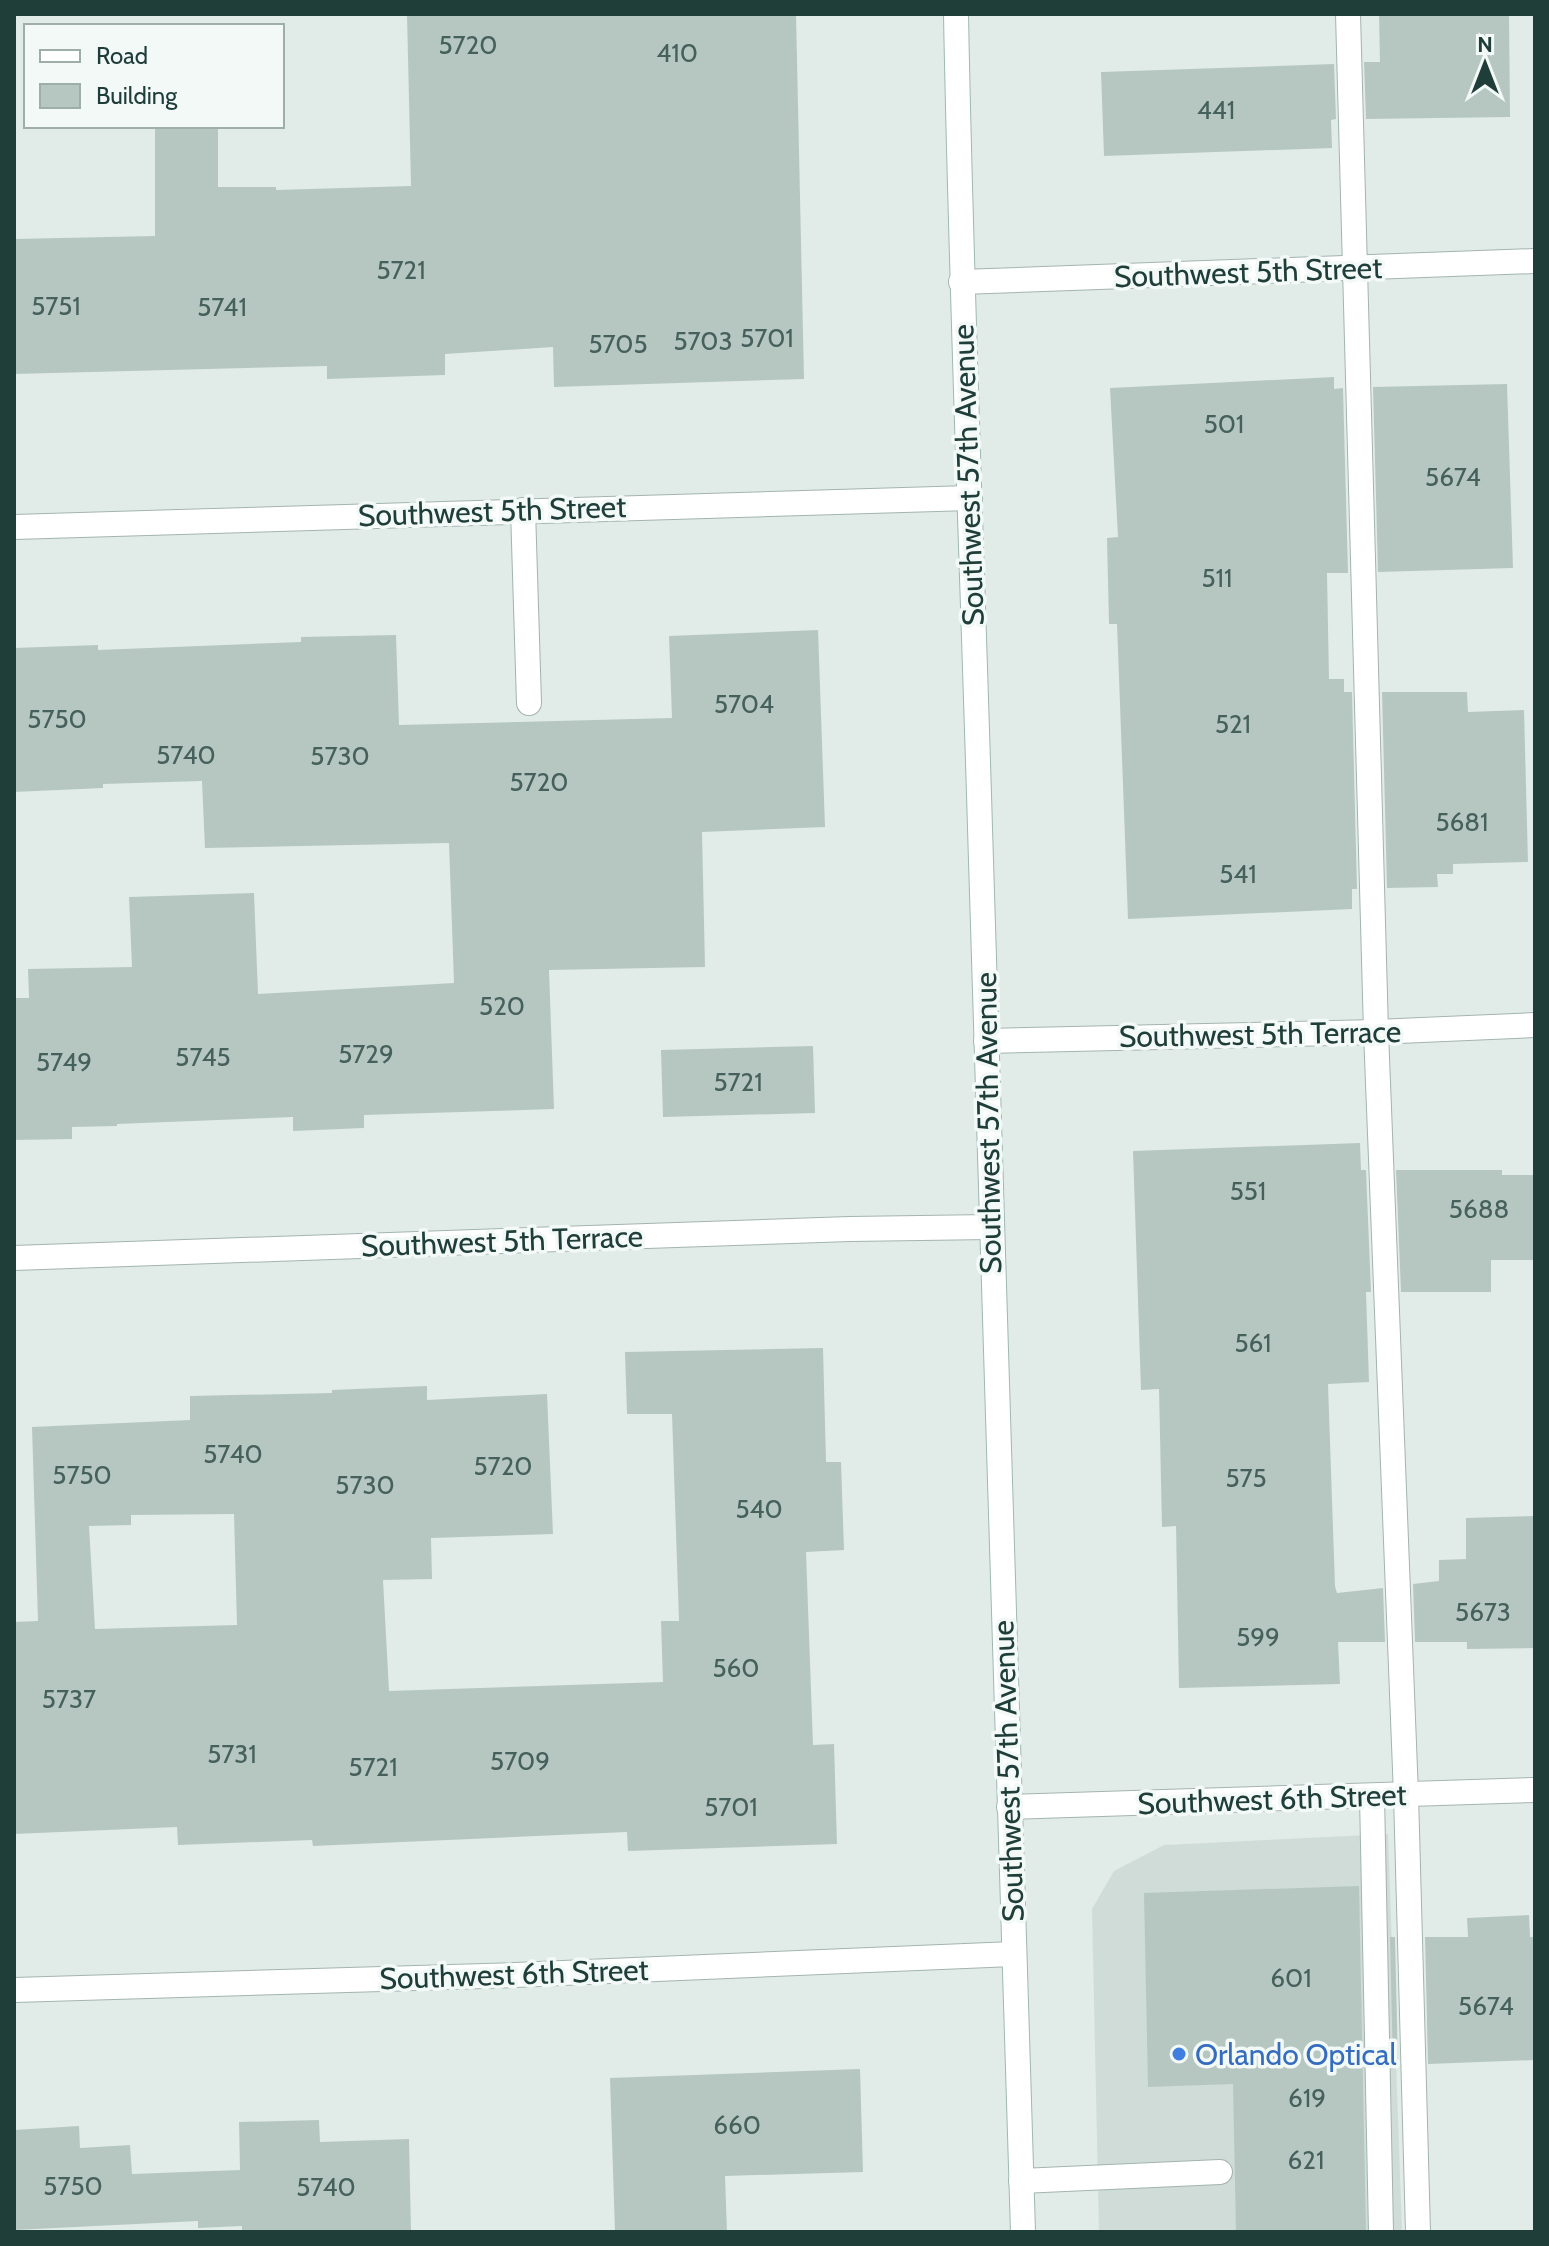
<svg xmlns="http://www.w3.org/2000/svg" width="1549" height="2246" font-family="Cabin,sans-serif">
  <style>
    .built { fill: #cfdcd8 }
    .building { fill: #b6c7c2; fill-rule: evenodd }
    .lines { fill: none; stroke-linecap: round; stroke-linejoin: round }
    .service-casing { stroke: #a3b4b0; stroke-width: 26 }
    .minor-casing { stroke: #a3b4b0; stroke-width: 26 }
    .secondary-casing { stroke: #9fb8b2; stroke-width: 26 }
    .service { stroke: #fff; stroke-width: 24 }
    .minor { stroke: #fff; stroke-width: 24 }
    .secondary { stroke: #fff; stroke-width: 24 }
    .shop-dot { fill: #3f7fe0; stroke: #f2f9f6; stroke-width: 3 }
    .labels { text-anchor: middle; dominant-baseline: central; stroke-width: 7; stroke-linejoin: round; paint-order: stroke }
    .number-label { font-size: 26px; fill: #46605b }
    .street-label { font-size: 30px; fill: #203e39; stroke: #f2f9f6 }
    .shop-label { font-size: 30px; fill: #366cbe; stroke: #f2f9f6; text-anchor: start }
  </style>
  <rect width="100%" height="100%" fill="#e1ece8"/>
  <path class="built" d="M 1388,1834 L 1402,2232 L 1099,2232 L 1092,1909 L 1114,1871 L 1164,1845 Z"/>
  <g class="building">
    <path d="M 407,14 L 796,14 L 804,379 L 554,387 L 553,347 L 445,354 L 445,375 L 327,379 L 327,366 L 14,374 L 14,239 L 155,236 L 155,129 L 218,129 L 218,187 L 276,187 L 276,190 L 411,186 Z"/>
    <path d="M 1379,14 L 1509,14 L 1510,117 L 1366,119 L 1364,62 L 1380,62 Z"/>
    <path d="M 1334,64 L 1336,119 L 1331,120 L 1332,148 L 1104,156 L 1101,72 Z"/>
    <path d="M 1334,377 L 1334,389 L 1343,388 L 1348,573 L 1327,573 L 1329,679 L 1344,679 L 1344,692 L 1352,692 L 1357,889 L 1352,889 L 1352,909 L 1128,919 L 1117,624 L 1109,624 L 1107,538 L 1118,537 L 1110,388 Z"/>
    <path d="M 1507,384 L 1513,568 L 1378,572 L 1373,387 Z"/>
    <path d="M 818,630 L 825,827 L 702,832 L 705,967 L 549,970 L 554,1109 L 364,1115 L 364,1128 L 293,1131 L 293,1117 L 117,1124 L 117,1126 L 72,1127 L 72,1139 L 14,1140 L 14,998 L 29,998 L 28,969 L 132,967 L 129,897 L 254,893 L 258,994 L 454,983 L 449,843 L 205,848 L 202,781 L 103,784 L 103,788 L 14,792 L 14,648 L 98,645 L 98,650 L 301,642 L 301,637 L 396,635 L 399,725 L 672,718 L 669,636 Z"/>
    <path d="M 1382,692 L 1467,692 L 1468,712 L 1524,710 L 1528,862 L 1453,864 L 1453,874 L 1437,874 L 1438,887 L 1387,888 Z"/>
    <path d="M 813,1046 L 815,1113 L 663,1117 L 661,1050 Z"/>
    <path d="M 1360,1143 L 1361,1170 L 1366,1170 L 1371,1292 L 1366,1292 L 1369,1382 L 1328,1384 L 1335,1586 L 1337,1593 L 1383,1588 L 1385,1642 L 1338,1642 L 1340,1684 L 1179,1688 L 1176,1526 L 1162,1527 L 1159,1389 L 1141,1390 L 1133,1151 Z"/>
    <path d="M 1396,1170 L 1502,1170 L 1502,1175 L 1535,1175 L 1535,1260 L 1491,1260 L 1491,1292 L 1401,1292 Z"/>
    <path d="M 823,1348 L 826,1462 L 841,1462 L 844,1550 L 806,1552 L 813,1745 L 834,1744 L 837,1844 L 628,1851 L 627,1832 L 313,1846 L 312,1840 L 178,1845 L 177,1827 L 14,1834 L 14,1622 L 38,1621 L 32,1427 L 190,1420 L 190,1396 L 332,1393 L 332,1390 L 427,1386 L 427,1400 L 547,1394 L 553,1534 L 431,1538 L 432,1579 L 383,1580 L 389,1691 L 663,1682 L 661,1621 L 679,1621 L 672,1414 L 627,1414 L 625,1352 ZM 234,1514 L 237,1625 L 95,1629 L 89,1526 L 131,1525 L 131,1515 Z"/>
    <path d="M 1535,1516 L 1535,1648 L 1467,1649 L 1467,1642 L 1415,1642 L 1413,1584 L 1439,1581 L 1439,1560 L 1466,1559 L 1466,1518 Z"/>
    <path d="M 1359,1886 L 1366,2232 L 1236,2232 L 1233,2084 L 1148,2087 L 1144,1893 Z"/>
    <path d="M 1529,1915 L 1530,1937 L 1535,1937 L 1535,2060 L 1428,2064 L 1425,1937 L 1468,1937 L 1467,1918 Z"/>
    <path d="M 1390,1937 L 1395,1937 L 1398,2065 L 1393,2065 Z"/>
    <path d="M 860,2069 L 863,2172 L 725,2176 L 727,2232 L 615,2232 L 610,2078 Z"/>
    <path d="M 319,2120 L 320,2142 L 409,2139 L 411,2232 L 242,2232 L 242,2226 L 198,2228 L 198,2221 L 14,2230 L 14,2130 L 79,2126 L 80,2148 L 130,2145 L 132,2174 L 240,2170 L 239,2122 Z"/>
  </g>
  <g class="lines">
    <defs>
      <g id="service">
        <path d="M 1348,14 L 1376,1032 L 1406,1795 L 1418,2232"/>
        <path d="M 523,510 L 529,703"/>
        <path d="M 1372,1796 L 1381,2232"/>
        <path d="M 1021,2181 L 1220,2172"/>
      </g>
      <g id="minor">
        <path d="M 961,282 L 1535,261"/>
        <path d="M 14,527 L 970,498"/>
        <path d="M 986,1041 L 1376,1032 L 1535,1025"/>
        <path d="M 14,1258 L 850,1229 L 990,1227"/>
        <path d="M 1009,1807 L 1535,1790"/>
        <path d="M 14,1990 L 515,1975 L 1013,1954"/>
      </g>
      <path id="secondary" d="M 956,14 C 961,285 972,556 980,828 C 993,1296 1006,1764 1023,2232"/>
    </defs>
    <use href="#service" class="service-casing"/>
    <use href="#minor" class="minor-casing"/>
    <use href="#secondary" class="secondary-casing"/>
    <use href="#service" class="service"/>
    <use href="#minor" class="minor"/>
    <use href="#secondary" class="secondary"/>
  </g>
  <circle class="shop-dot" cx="1179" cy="2054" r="8"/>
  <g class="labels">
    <g class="number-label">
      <text x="468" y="45">5720</text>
      <text x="677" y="53">410</text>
      <text x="1216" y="110">441</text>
      <text x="401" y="270">5721</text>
      <text x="56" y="306">5751</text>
      <text x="222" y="307">5741</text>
      <text x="767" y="338">5701</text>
      <text x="703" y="341">5703</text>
      <text x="618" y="344">5705</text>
      <text x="1224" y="424">501</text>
      <text x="1453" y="477">5674</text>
      <text x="1217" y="578">511</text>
      <text x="744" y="704">5704</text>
      <text x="57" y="719">5750</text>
      <text x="1233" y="724">521</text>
      <text x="186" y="755">5740</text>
      <text x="340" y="756">5730</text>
      <text x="539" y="782">5720</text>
      <text x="1462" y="822">5681</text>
      <text x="1238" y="874">541</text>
      <text x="502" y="1006">520</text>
      <text x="366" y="1054">5729</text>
      <text x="203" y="1057">5745</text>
      <text x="64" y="1062">5749</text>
      <text x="738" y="1082">5721</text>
      <text x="1248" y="1191">551</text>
      <text x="1479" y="1209">5688</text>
      <text x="1253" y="1343">561</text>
      <text x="233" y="1454">5740</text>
      <text x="503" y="1466">5720</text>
      <text x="82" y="1475">5750</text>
      <text x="1246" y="1478">575</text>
      <text x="365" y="1485">5730</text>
      <text x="759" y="1509">540</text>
      <text x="1483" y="1612">5673</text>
      <text x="1258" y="1637">599</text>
      <text x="736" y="1668">560</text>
      <text x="69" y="1699">5737</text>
      <text x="232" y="1754">5731</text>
      <text x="520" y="1761">5709</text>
      <text x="373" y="1767">5721</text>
      <text x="731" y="1807">5701</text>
      <text x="1291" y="1978">601</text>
      <text x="1486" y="2006">5674</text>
      <text x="1307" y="2098">619</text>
      <text x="737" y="2125">660</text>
      <text x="1306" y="2160">621</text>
      <text x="73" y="2186">5750</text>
      <text x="326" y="2187">5740</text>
    </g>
    <g class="street-label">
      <text transform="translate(1248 272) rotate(-2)">Southwest 5th Street</text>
      <text transform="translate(968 475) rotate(-92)">Southwest 57th Avenue</text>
      <text transform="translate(492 511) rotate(-2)">Southwest 5th Street</text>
      <text transform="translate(1260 1034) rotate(-1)">Southwest 5th Terrace</text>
      <text transform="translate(988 1123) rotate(-91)">Southwest 57th Avenue</text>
      <text transform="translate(502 1241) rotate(-2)">Southwest 5th Terrace</text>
      <text transform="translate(1008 1771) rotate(-92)">Southwest 57th Avenue</text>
      <text transform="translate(1272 1799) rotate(-2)">Southwest 6th Street</text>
      <text transform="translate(514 1974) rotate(-2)">Southwest 6th Street</text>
    </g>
    <g class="shop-label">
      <text x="1195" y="2054">Orlando Optical</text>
    </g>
  </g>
  <rect width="1549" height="2246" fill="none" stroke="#203e39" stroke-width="32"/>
  <rect x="24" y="24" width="260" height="104" fill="#f2f9f6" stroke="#9eaeaa" stroke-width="2"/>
  <rect x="40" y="50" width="40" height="12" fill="#ffffff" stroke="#9eaeaa" stroke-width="2"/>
  <text x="96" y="64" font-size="24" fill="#203e39">Road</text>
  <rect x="40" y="84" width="40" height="24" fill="#b6c7c2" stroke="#9eaeaa" stroke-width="2"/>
  <text x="96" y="104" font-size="24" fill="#203e39">Building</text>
  <g transform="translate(1485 64)" stroke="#f2f9f6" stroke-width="6" paint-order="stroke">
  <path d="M0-6L14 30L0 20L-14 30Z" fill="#203e39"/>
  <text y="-12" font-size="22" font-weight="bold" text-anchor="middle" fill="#203e39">N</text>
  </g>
</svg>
